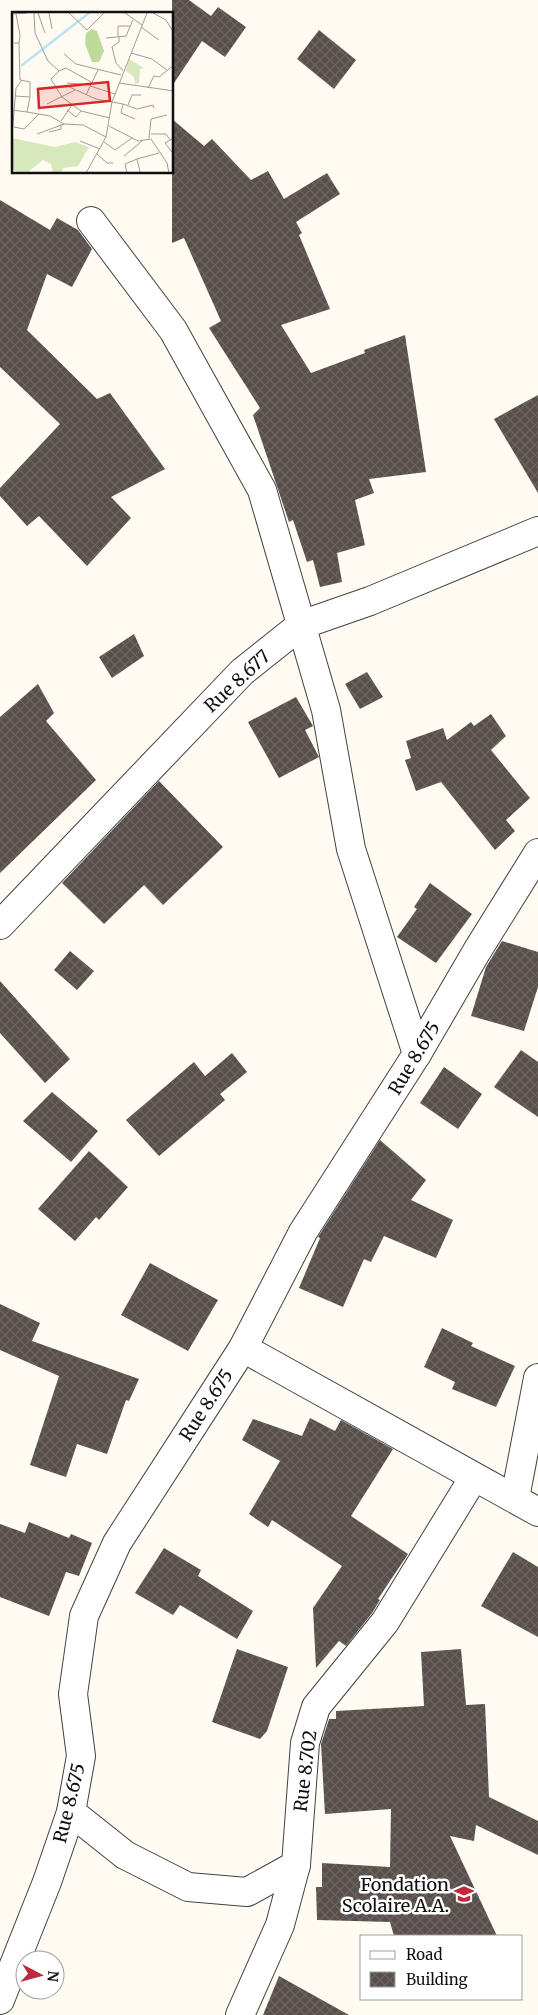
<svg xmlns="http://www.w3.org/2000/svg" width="538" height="2015" font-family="Merriweather,serif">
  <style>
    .building { fill: url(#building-cross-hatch) }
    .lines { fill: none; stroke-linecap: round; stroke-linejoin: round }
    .minor-casing { stroke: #424242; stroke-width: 30 }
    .minor { stroke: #fff; stroke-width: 28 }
    .labels { text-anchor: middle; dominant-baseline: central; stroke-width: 5; stroke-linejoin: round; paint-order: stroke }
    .street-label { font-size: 18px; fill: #0f0f0f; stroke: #fff }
    .poi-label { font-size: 18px; fill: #0f0f0f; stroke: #fff; text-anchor: end }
    .inset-river { fill: none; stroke: #b8e4f5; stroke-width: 2.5 }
    .inset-road { fill: none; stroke: #9f9d97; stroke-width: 1 }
    .view { fill: #d62828; fill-opacity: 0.15; stroke: #d62828; stroke-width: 2.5 }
    .inset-edge { fill: none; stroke: #0f0f0f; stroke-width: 2.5 }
  </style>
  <defs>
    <pattern id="building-cross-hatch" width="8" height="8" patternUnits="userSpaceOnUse" patternTransform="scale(1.25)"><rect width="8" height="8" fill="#584f4c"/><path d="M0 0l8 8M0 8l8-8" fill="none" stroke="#6b6461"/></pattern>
  </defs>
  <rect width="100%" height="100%" fill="#fffbf2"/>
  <g class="building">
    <path d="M 172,0 L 189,0 L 211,16 L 218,7 L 246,27 L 225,57 L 202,41 L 172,86 Z"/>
    <path d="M 319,30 L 356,60 L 334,89 L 297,59 Z"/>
    <path d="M 172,119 L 204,146 L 212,139 L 251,180 L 268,171 L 284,199 L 327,173 L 340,194 L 296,222 L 302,233 L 299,235 L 330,309 L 281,325 L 311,373 L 365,353 L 364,350 L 405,335 L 426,472 L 369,479 L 374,493 L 355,500 L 365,545 L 337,553 L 342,582 L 320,587 L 313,560 L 307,562 L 293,520 L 289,522 L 253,415 L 260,408 L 209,328 L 221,321 L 184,238 L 172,243 Z"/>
    <path d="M 0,200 L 50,230 L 57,218 L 78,230 L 92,249 L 72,287 L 47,274 L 27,330 L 97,399 L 110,393 L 165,469 L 111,497 L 131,518 L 87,566 L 39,516 L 27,526 L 0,496 L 0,488 L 60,424 L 0,367 Z"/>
    <path d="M 538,395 L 538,493 L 494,419 Z"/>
    <path d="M 134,634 L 144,656 L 112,678 L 99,657 Z"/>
    <path d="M 367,672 L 383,697 L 360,709 L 345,684 Z"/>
    <path d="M 38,684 L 54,713 L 46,721 L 96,780 L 0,873 L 0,717 Z"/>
    <path d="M 296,697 L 313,726 L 305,730 L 319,757 L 279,778 L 248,722 Z"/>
    <path d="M 491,714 L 506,736 L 491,750 L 530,798 L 506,820 L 515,831 L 495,850 L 441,782 L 416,791 L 405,760 L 411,758 L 406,741 L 443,728 L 447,740 L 471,722 L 474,726 Z"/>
    <path d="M 159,781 L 223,847 L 163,905 L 144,885 L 104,924 L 62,883 Z"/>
    <path d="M 430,883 L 472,914 L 436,963 L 397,937 L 417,909 L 414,907 Z"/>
    <path d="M 502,941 L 538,952 L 538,987 L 524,1031 L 471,1016 L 486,967 Z"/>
    <path d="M 70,951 L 94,971 L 77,990 L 54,970 Z"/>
    <path d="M 0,981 L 70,1059 L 45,1083 L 0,1033 Z"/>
    <path d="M 521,1050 L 538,1062 L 538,1117 L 494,1087 Z"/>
    <path d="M 232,1053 L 247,1072 L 220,1094 L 225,1100 L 159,1156 L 126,1120 L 194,1062 L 205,1076 Z"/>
    <path d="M 444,1067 L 482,1094 L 458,1129 L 420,1103 Z"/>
    <path d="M 52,1092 L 98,1131 L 71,1162 L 23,1121 Z"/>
    <path d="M 380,1140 L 426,1180 L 411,1200 L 453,1220 L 436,1258 L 384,1236 L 371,1262 L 364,1259 L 343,1307 L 299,1288 L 320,1238 L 318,1237 Z"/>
    <path d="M 89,1151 L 128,1187 L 99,1220 L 96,1217 L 75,1241 L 38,1209 Z"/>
    <path d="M 150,1263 L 218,1300 L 188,1351 L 121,1315 Z"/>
    <path d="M 0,1304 L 40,1323 L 32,1341 L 139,1379 L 129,1401 L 126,1400 L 107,1454 L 77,1444 L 66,1477 L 30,1465 L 59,1376 L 0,1350 Z"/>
    <path d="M 442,1328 L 473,1343 L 471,1346 L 515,1366 L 496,1407 L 452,1389 L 455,1382 L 424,1367 Z"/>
    <path d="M 310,1418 L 335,1431 L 341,1420 L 393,1449 L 351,1516 L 408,1554 L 378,1599 L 380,1600 L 372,1613 L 346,1646 L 339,1641 L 316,1668 L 313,1608 L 342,1566 L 272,1520 L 268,1527 L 249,1514 L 280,1461 L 242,1440 L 253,1419 L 302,1436 Z"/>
    <path d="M 29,1522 L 69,1538 L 71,1534 L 92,1543 L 79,1576 L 66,1572 L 49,1616 L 0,1597 L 0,1524 L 25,1533 Z"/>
    <path d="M 164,1548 L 201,1570 L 198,1576 L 253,1611 L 237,1639 L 180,1605 L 173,1615 L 135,1593 Z"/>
    <path d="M 513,1552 L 538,1567 L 538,1637 L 481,1606 Z"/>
    <path d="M 237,1649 L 288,1667 L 267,1731 L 260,1739 L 212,1722 Z"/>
    <path d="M 461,1649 L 466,1705 L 485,1704 L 489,1797 L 538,1821 L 538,1855 L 476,1825 L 474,1841 L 450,1836 L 497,1936 L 394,1936 L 390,1922 L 317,1920 L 316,1887 L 322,1887 L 322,1863 L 390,1867 L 391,1809 L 325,1814 L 321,1744 L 329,1719 L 336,1719 L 336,1711 L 424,1706 L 421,1652 Z"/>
    <path d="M 279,1976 L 349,2015 L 263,2015 Z"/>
  </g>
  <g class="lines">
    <defs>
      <g id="minor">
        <path d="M 91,221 L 173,330 L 262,490 L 326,710 L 351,849 L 417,1054"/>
        <path d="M 0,925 L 242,672 L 301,625 L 370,601 L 538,531"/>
        <path d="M 243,1348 L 538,1512"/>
        <path d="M 515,1498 L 538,1378"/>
        <path d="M 71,1812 L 125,1855 L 188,1887 L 247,1892 L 296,1865"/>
        <path d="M 0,2000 L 47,1882 L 71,1812 L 81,1756 L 73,1694 L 84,1616 L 117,1543 L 243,1348 L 303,1232 L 417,1054 L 477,951 L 538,853"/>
        <path d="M 240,2015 L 280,1925 L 296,1865 L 305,1743 L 316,1707 L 385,1622 L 474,1477"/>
      </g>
    </defs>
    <use href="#minor" class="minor-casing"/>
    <use href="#minor" class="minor"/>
  </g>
  <defs>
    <symbol id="school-bare" viewBox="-9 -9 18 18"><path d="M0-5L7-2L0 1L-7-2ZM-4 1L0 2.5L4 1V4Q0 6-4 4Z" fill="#be293d" stroke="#fff" stroke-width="2.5" paint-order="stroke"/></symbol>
  </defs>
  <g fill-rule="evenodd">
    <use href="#school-bare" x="450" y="1880" width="28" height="28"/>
  </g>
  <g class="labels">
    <g class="street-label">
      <text transform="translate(237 681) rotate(-43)">Rue 8.677</text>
      <text transform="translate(414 1058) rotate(-59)">Rue 8.675</text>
      <text transform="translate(206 1405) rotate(-57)">Rue 8.675</text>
      <text transform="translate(305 1771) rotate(-83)">Rue 8.702</text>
      <text transform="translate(69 1803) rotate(-76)">Rue 8.675</text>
    </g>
    <g class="poi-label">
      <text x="449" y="1884">Fondation<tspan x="449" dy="21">Scolaire A.A.</tspan></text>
    </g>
  </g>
  <g transform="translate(12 12)">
    <rect width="161" height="161" fill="#fffbf2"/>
    <path d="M 117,47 L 132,56 L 128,57 L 127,71 L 123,72 L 122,65 L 114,59 Z" fill="#d7e9bc"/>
    <path d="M 80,17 L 85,19 L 92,39 L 87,50 L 80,50 L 73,32 L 74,21 Z" fill="#bdda9b"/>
    <path d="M 0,126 L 43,135 L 63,130 L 77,135 L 66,154 L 51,156 L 49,161 L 41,161 L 39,152 L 31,148 L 16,160 L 5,160 L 0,157 Z" fill="#d7e9bc"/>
    <path class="inset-river" d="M 9,54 L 77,1"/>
    <path class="inset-road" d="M 22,1 L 23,21 L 36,49 L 47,59 L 54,56 L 79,70M 26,1 L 33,21M 37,1 L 40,17M 57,1 L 75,18 L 92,1M 113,1 L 130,13M 141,1 L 154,8 L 162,21M 0,2 L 15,1M 129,15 L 147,28M 106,24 L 106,14 L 118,14M 107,24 L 107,30 L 100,35 L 104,51 L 111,59M 94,26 L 114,24 L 121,8M 2,31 L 7,31 L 8,23 L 4,2M 7,31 L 8,68 L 18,70 L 18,85M 119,41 L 140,47 L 155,58M 52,42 L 64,52 L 109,63M 47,59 L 39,67 L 50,85 L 69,99 L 98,106M 55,71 L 78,73M 107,71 L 162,79M 53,73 L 84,87 L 111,92 L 109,101 L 123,107M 78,74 L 103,82M 136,76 L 142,64 L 147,65 L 162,53M 74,83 L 86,58M 3,84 L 18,85 L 15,100 L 38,104 L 52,112 L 71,113 L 94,125M 35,92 L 63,78M 111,92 L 125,97 L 141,93 L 142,96M 116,93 L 120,83 L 129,83M 0,98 L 15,100M 55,98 L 64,105 L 69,99M 49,109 L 60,93M 97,114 L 126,129 L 139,127 L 155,151 L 157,161M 2,115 L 12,117 L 27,102M 37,120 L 49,117 L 49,112M 25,122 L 52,112M 139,122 L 154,122 L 158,128M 0,123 L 4,76 L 9,69M 137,126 L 139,107 L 155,103M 68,129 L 88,137M 92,130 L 103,138 L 120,126M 160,140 L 153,131 L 162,126M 85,142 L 95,151 L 101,151M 112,144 L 130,129M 128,160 L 125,147 L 147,141M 74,161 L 94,125 L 100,90 L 135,1M 115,161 L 113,152 L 125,147"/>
    <path class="view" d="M 96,70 L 98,89 L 27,96 L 26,77 Z"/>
    <rect width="161" height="161" class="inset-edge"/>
  </g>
  <rect x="360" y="1935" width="162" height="65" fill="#ffffff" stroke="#9f9f9f"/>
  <rect x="370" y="1951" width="25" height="8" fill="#ffffff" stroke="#9f9f9f"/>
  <text x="406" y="1960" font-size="15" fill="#0f0f0f">Road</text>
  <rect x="370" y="1972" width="25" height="15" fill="url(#building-cross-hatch)" stroke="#9f9f9f"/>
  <text x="406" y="1985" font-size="15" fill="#0f0f0f">Building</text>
  <g transform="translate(40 1975) rotate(96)"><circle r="24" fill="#ffffff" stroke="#9f9f9f"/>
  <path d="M0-4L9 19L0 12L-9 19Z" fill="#be293d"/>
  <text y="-8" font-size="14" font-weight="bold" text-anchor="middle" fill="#0f0f0f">N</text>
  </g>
</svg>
